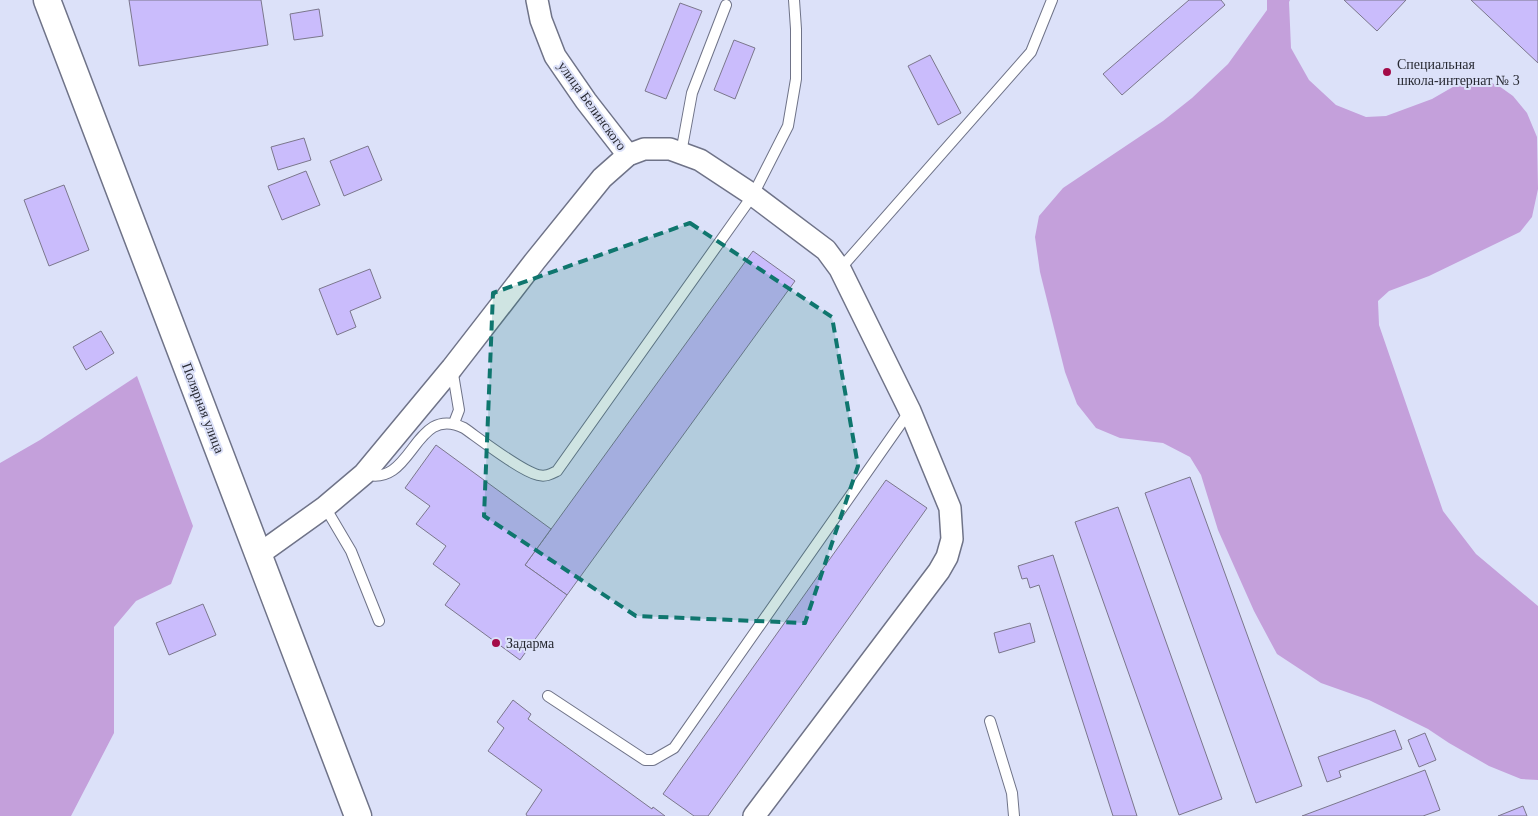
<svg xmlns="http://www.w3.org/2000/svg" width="1538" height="816" font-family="'Times New Roman',serif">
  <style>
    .forest { fill: #c4a0db }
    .building { fill: #cabcfc; stroke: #7b778c }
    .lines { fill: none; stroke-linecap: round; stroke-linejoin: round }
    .service-casing { stroke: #6f7388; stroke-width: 12 }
    .minor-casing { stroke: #6f7388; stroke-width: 24 }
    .tertiary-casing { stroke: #6f7388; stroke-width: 29 }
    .service { stroke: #fff; stroke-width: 10 }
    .minor { stroke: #fff; stroke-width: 21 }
    .tertiary { stroke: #fff; stroke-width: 26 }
    .marked { fill: #0f766e; fill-opacity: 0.2; stroke: #0f766e; stroke-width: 4; stroke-dasharray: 10 6; stroke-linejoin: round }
    .poi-dot { fill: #a30b48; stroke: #dce1f9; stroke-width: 2 }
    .labels { text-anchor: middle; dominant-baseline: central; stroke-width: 4; stroke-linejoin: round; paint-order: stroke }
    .poi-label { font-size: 14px; fill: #282a33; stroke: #dce1f9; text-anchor: start }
    .street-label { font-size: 14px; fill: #282a33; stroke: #dce1f9 }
  </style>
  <rect width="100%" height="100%" fill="#dce1f9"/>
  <g class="forest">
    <path d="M 1267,0 L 1290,0 L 1289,2 L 1291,48 L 1309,80 L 1336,105 L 1366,117 L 1386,116 L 1432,99 L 1458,84 L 1479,78 L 1499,86 L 1513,96 L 1527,113 L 1537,137 L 1538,189 L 1532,217 L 1520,232 L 1429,276 L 1389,291 L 1378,301 L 1379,325 L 1443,511 L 1476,554 L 1538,606 L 1538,780 L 1521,779 L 1489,766 L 1449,743 L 1428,729 L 1369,700 L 1321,683 L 1277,654 L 1254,611 L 1218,530 L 1201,475 L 1190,457 L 1163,443 L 1120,438 L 1096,428 L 1077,404 L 1065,372 L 1040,272 L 1035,237 L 1039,216 L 1063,188 L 1163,121 L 1192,98 L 1228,64 L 1267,10 Z"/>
    <path d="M 137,376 L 193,526 L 171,584 L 136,601 L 114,627 L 114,733 L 71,816 L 0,816 L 0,463 L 40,440 Z"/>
  </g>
  <g class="building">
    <path d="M 129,0 L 261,0 L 268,45 L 139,66 Z"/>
    <path d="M 1189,0 L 1221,0 L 1225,5 L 1122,95 L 1103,74 Z"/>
    <path d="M 1344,0 L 1406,0 L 1377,31 Z"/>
    <path d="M 1471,0 L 1538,0 L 1538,63 Z"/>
    <path d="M 680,3 L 702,11 L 666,99 L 645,91 Z"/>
    <path d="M 319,9 L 323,36 L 294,40 L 290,14 Z"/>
    <path d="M 734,40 L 755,48 L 735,99 L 714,90 Z"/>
    <path d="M 930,55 L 961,113 L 938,125 L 908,66 Z"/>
    <path d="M 304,138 L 311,160 L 278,170 L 271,147 Z"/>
    <path d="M 368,146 L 382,180 L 344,196 L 330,161 Z"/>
    <path d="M 306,171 L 320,205 L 282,220 L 268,186 Z"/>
    <path d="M 64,185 L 89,250 L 49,266 L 24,200 Z"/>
    <path d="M 753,251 L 795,281 L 567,595 L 525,565 Z"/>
    <path d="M 370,269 L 381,298 L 350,311 L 356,327 L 337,335 L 319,289 Z"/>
    <path d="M 101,331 L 114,353 L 86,370 L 73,347 Z"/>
    <path d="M 436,445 L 551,529 L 525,565 L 567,595 L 520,660 L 445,605 L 460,584 L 433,564 L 446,546 L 416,524 L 430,506 L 405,488 Z"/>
    <path d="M 1190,477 L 1302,786 L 1256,803 L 1145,493 Z"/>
    <path d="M 886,480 L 927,508 L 708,816 L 694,816 L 663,794 Z"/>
    <path d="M 1118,507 L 1222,799 L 1179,815 L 1075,522 Z"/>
    <path d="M 1053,555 L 1107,722 L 1137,816 L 1113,816 L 1039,585 L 1030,588 L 1027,578 L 1022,579 L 1018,566 Z"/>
    <path d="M 203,604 L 216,635 L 169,655 L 156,623 Z"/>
    <path d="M 1030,623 L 1035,642 L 999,653 L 994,633 Z"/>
    <path d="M 513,700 L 531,714 L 528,719 L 652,809 L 653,807 L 665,816 L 527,816 L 526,814 L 542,790 L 488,751 L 504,728 L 497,722 Z"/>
    <path d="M 1395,730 L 1402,749 L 1339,771 L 1341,777 L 1327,782 L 1318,757 Z"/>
    <path d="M 1425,733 L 1436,760 L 1419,767 L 1408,740 Z"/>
    <path d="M 1425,770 L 1440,810 L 1423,816 L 1302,816 Z"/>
    <path d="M 1523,806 L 1527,816 L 1498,816 Z"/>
  </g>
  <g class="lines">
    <defs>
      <g id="service">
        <path d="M 681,153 L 692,93 L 726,5"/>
        <path d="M 840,269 L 1031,52 L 1052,0"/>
        <path d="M 452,368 L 459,410 L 454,423"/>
        <path d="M 364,474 C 414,489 413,403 464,428 C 481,440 521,471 538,475 C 546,477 551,474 557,471 L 753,195 L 788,126 L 796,79 L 796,29 L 794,0"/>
        <path d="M 325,507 L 351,551 L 379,621"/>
        <path d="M 548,696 L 645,760 L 653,760 L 674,748 L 909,412"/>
        <path d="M 990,721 L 1012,793 L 1014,816"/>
      </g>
      <g id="minor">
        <path d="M 537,0 L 541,20 L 555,56 L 586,101 L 628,155"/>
        <path d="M 258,555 L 325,507 L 364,474 L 452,368 L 535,261 L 602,178 L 628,155 L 644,149 L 670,149 L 700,160 L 753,195 L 826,250 L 840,269 L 910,411 L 950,508 L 952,539 L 947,557 L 939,571 L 754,816"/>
      </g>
      <path id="tertiary" d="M 47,0 L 358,816"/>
    </defs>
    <use href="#service" class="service-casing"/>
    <use href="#minor" class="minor-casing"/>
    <use href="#tertiary" class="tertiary-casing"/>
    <use href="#service" class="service"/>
    <use href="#minor" class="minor"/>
    <use href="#tertiary" class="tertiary"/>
  </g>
  <path class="marked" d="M 690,223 L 832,317 L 858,466 L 805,623 L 636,616 L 484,516 L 493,293 Z"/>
  <g class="poi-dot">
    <circle cx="1387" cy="72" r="5"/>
    <circle cx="496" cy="643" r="5"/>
  </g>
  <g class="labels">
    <g class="poi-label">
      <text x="1397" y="64">Специальная<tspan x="1397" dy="16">школа-интернат № 3</tspan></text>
      <text x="506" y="643">Задарма</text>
    </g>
    <g class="street-label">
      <text transform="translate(592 106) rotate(54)">улица Белинского</text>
      <text transform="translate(203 408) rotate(69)">Полярная улица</text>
    </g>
  </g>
</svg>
